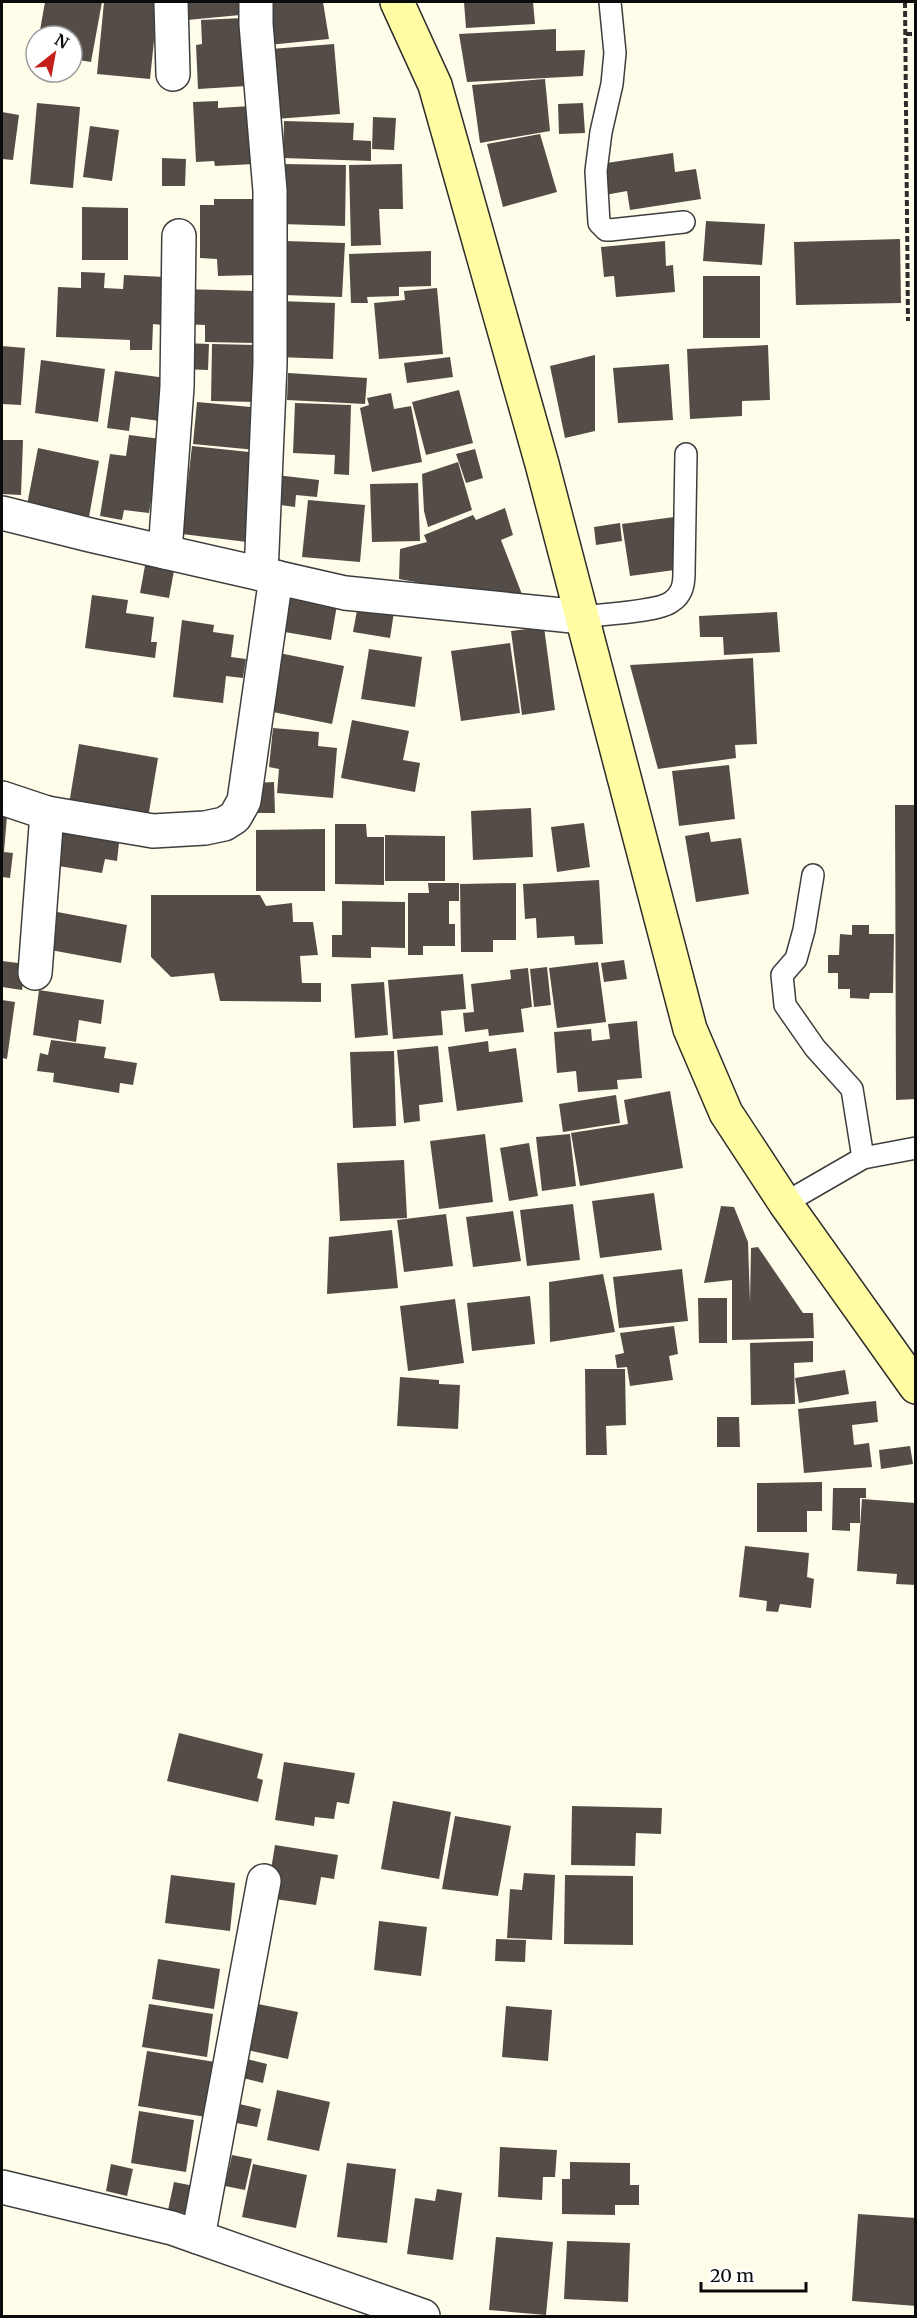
<svg xmlns="http://www.w3.org/2000/svg" width="917" height="2318" font-family="Merriweather,serif">
  <style>
    .building { fill: #544d47 }
    .lines { fill: none; stroke-linecap: round; stroke-linejoin: round }
    .lane-casing { stroke: #3e3e3e; stroke-width: 24 }
    .street-casing { stroke: #3e3e3e; stroke-width: 36 }
    .secondary-casing { stroke: #2d2d2d; stroke-width: 36 }
    .path { stroke: #2d2d2d; stroke-width: 4; stroke-dasharray: 6 3; stroke-linecap: butt }
    .lane { stroke: #fff; stroke-width: 21 }
    .street { stroke: #fff; stroke-width: 33 }
    .secondary { stroke: #fffca4; stroke-width: 33 }
  </style>
  <rect width="100%" height="100%" fill="#fffce9"/>
  <g class="building">
    <path d="M 45,2 L 102,2 L 91,62 L 72,59 L 72,36 L 39,36 Z"/>
    <path d="M 104,2 L 158,2 L 150,79 L 97,74 Z"/>
    <path d="M 185,2 L 250,2 L 251,14 L 187,20 Z"/>
    <path d="M 266,2 L 323,2 L 329,39 L 268,45 Z"/>
    <path d="M 464,2 L 533,2 L 535,24 L 466,28 Z"/>
    <path d="M 243,18 L 247,86 L 198,89 L 196,45 L 202,44 L 201,20 Z"/>
    <path d="M 556,29 L 556,51 L 585,50 L 583,76 L 467,82 L 459,34 Z"/>
    <path d="M 334,44 L 340,114 L 276,119 L 271,49 Z"/>
    <path d="M 545,79 L 550,131 L 480,143 L 472,85 Z"/>
    <path d="M 218,101 L 218,108 L 251,106 L 254,164 L 215,166 L 214,161 L 196,162 L 193,102 Z"/>
    <path d="M 37,103 L 80,107 L 73,188 L 30,184 Z"/>
    <path d="M 583,103 L 585,133 L 559,134 L 558,104 Z"/>
    <path d="M 2,112 L 19,115 L 13,160 L 2,159 Z"/>
    <path d="M 373,117 L 396,118 L 394,150 L 372,149 Z"/>
    <path d="M 284,121 L 354,123 L 353,140 L 371,141 L 371,161 L 283,158 Z"/>
    <path d="M 90,126 L 119,130 L 112,181 L 83,177 Z"/>
    <path d="M 540,134 L 557,192 L 503,207 L 487,144 Z"/>
    <path d="M 673,153 L 675,172 L 696,169 L 701,199 L 630,210 L 627,191 L 605,195 L 600,164 Z"/>
    <path d="M 162,158 L 186,159 L 185,186 L 162,186 Z"/>
    <path d="M 282,164 L 346,165 L 345,226 L 281,224 Z"/>
    <path d="M 402,164 L 403,209 L 379,209 L 381,245 L 351,246 L 349,165 Z"/>
    <path d="M 214,199 L 256,199 L 257,275 L 218,276 L 217,259 L 200,258 L 200,205 L 214,205 Z"/>
    <path d="M 82,207 L 128,208 L 128,260 L 82,260 Z"/>
    <path d="M 706,221 L 765,224 L 762,265 L 703,261 Z"/>
    <path d="M 900,239 L 901,303 L 796,305 L 794,242 Z"/>
    <path d="M 286,241 L 345,243 L 342,297 L 284,295 Z"/>
    <path d="M 665,241 L 666,266 L 673,265 L 675,292 L 616,297 L 614,276 L 604,277 L 601,247 Z"/>
    <path d="M 431,251 L 431,286 L 399,287 L 399,296 L 367,297 L 368,303 L 351,303 L 349,254 Z"/>
    <path d="M 81,272 L 105,273 L 104,288 L 123,289 L 124,275 L 165,277 L 163,325 L 153,324 L 152,350 L 130,350 L 130,340 L 56,337 L 58,287 L 81,288 Z"/>
    <rect x="703" y="276" width="57" height="62"/>
    <path d="M 437,288 L 443,354 L 379,359 L 374,303 L 405,300 L 404,291 Z"/>
    <path d="M 181,289 L 257,291 L 255,343 L 205,342 L 205,325 L 180,324 Z"/>
    <path d="M 279,301 L 335,303 L 333,359 L 277,357 Z"/>
    <path d="M 183,343 L 209,344 L 208,370 L 182,369 Z"/>
    <path d="M 212,344 L 257,345 L 256,402 L 211,401 Z"/>
    <path d="M 768,345 L 770,400 L 742,401 L 742,416 L 690,419 L 687,349 Z"/>
    <path d="M 2,346 L 25,348 L 21,405 L 2,404 Z"/>
    <path d="M 595,355 L 595,431 L 565,438 L 550,366 Z"/>
    <path d="M 450,357 L 453,377 L 407,383 L 404,363 Z"/>
    <path d="M 41,360 L 105,369 L 98,422 L 35,413 Z"/>
    <path d="M 669,364 L 673,420 L 618,423 L 613,368 Z"/>
    <path d="M 115,371 L 173,379 L 167,422 L 131,417 L 129,431 L 107,428 Z"/>
    <path d="M 288,373 L 367,378 L 365,404 L 287,400 Z"/>
    <path d="M 459,390 L 473,443 L 426,455 L 412,402 Z"/>
    <path d="M 391,393 L 394,409 L 411,406 L 422,462 L 372,472 L 360,408 L 369,405 L 367,398 Z"/>
    <path d="M 197,402 L 260,408 L 256,450 L 193,444 Z"/>
    <path d="M 295,403 L 351,405 L 349,475 L 334,474 L 335,455 L 293,453 Z"/>
    <path d="M 129,435 L 161,439 L 149,513 L 124,510 L 122,520 L 100,516 L 110,454 L 126,456 Z"/>
    <path d="M 2,440 L 23,440 L 21,495 L 2,494 Z"/>
    <path d="M 192,446 L 258,453 L 247,542 L 182,534 Z"/>
    <path d="M 38,448 L 99,461 L 89,517 L 27,505 Z"/>
    <path d="M 475,449 L 483,478 L 466,483 L 456,454 Z"/>
    <path d="M 458,462 L 472,510 L 428,527 L 424,511 L 422,474 Z"/>
    <path d="M 276,475 L 319,480 L 317,497 L 296,495 L 295,507 L 273,504 Z"/>
    <path d="M 418,483 L 420,541 L 372,542 L 370,484 Z"/>
    <path d="M 308,500 L 365,505 L 360,562 L 302,557 Z"/>
    <path d="M 505,508 L 513,535 L 501,540 L 525,602 L 399,579 L 400,549 L 427,542 L 424,535 L 473,515 L 476,520 Z"/>
    <path d="M 674,517 L 682,569 L 630,576 L 622,524 Z"/>
    <path d="M 620,523 L 622,541 L 596,545 L 594,527 Z"/>
    <path d="M 146,560 L 175,565 L 169,598 L 140,593 Z"/>
    <path d="M 286,590 L 338,599 L 331,640 L 279,631 Z"/>
    <path d="M 92,595 L 128,600 L 126,613 L 154,617 L 151,642 L 157,642 L 155,658 L 85,648 Z"/>
    <path d="M 358,605 L 394,612 L 390,638 L 353,632 Z"/>
    <path d="M 777,612 L 780,652 L 724,655 L 723,637 L 700,637 L 699,616 Z"/>
    <path d="M 182,620 L 214,625 L 213,632 L 234,635 L 231,657 L 246,659 L 243,678 L 226,676 L 223,703 L 173,697 Z"/>
    <path d="M 544,627 L 555,710 L 522,715 L 511,631 Z"/>
    <path d="M 510,643 L 520,713 L 461,721 L 451,651 Z"/>
    <path d="M 369,649 L 422,657 L 415,707 L 361,699 Z"/>
    <path d="M 274,652 L 344,666 L 332,724 L 263,710 Z"/>
    <path d="M 753,658 L 757,744 L 735,745 L 736,758 L 658,769 L 630,665 Z"/>
    <path d="M 352,720 L 409,731 L 403,760 L 420,763 L 415,792 L 341,778 Z"/>
    <path d="M 273,728 L 319,732 L 318,746 L 337,748 L 333,798 L 277,793 L 279,769 L 269,767 Z"/>
    <path d="M 79,744 L 158,758 L 147,824 L 68,810 Z"/>
    <path d="M 729,765 L 735,819 L 679,826 L 672,771 Z"/>
    <path d="M 274,782 L 275,813 L 254,813 L 253,783 Z"/>
    <path d="M 895,805 L 916,805 L 916,1099 L 896,1100 Z"/>
    <path d="M 531,808 L 533,857 L 473,860 L 471,811 Z"/>
    <path d="M 2,816 L 7,816 L 4,852 L 13,853 L 10,878 L 2,877 Z"/>
    <path d="M 584,823 L 590,867 L 557,872 L 551,827 Z"/>
    <path d="M 335,824 L 366,824 L 367,837 L 384,837 L 384,885 L 335,884 Z"/>
    <path d="M 58,825 L 120,834 L 117,861 L 105,859 L 102,873 L 52,865 Z"/>
    <path d="M 325,829 L 325,891 L 256,891 L 256,830 Z"/>
    <path d="M 709,832 L 711,842 L 741,838 L 749,894 L 696,902 L 685,836 Z"/>
    <path d="M 385,835 L 445,836 L 445,881 L 385,881 Z"/>
    <path d="M 599,880 L 603,944 L 575,945 L 574,936 L 537,938 L 536,918 L 525,919 L 523,884 Z"/>
    <path d="M 428,883 L 459,883 L 459,901 L 449,901 L 449,924 L 455,924 L 455,946 L 423,946 L 423,955 L 408,955 L 408,893 L 429,893 Z"/>
    <path d="M 516,883 L 516,940 L 493,940 L 493,952 L 461,952 L 460,884 Z"/>
    <path d="M 151,895 L 260,895 L 266,906 L 292,903 L 293,922 L 313,922 L 318,955 L 300,956 L 302,983 L 321,983 L 321,1002 L 220,1001 L 214,973 L 171,977 L 151,957 Z"/>
    <path d="M 342,901 L 405,902 L 405,948 L 371,947 L 371,958 L 332,957 L 332,935 L 342,935 Z"/>
    <path d="M 52,911 L 127,925 L 121,963 L 45,949 Z"/>
    <path d="M 852,925 L 869,925 L 869,934 L 894,934 L 893,993 L 870,993 L 869,999 L 850,998 L 850,989 L 838,989 L 838,973 L 828,973 L 828,955 L 839,955 L 840,934 L 852,935 Z"/>
    <path d="M 624,960 L 627,979 L 604,982 L 601,963 Z"/>
    <path d="M 2,961 L 26,964 L 22,990 L 2,987 Z"/>
    <path d="M 598,962 L 606,1022 L 557,1028 L 549,968 Z"/>
    <path d="M 547,967 L 551,1005 L 534,1007 L 530,969 Z"/>
    <path d="M 528,968 L 532,1007 L 521,1009 L 524,1032 L 489,1036 L 488,1029 L 465,1032 L 463,1013 L 474,1012 L 471,984 L 511,979 L 510,970 Z"/>
    <path d="M 463,974 L 466,1009 L 441,1011 L 443,1035 L 393,1039 L 388,980 Z"/>
    <path d="M 384,982 L 388,1035 L 355,1038 L 351,984 Z"/>
    <path d="M 39,990 L 104,1000 L 101,1024 L 79,1020 L 76,1042 L 33,1035 Z"/>
    <path d="M 2,1000 L 15,1002 L 7,1059 L 2,1058 Z"/>
    <path d="M 637,1021 L 642,1078 L 617,1080 L 618,1089 L 578,1092 L 576,1071 L 557,1073 L 554,1032 L 591,1029 L 592,1041 L 610,1039 L 608,1024 Z"/>
    <path d="M 51,1040 L 106,1047 L 104,1058 L 137,1063 L 133,1085 L 120,1083 L 119,1093 L 53,1082 L 54,1073 L 37,1071 L 40,1053 L 48,1055 Z"/>
    <path d="M 488,1041 L 489,1052 L 516,1048 L 523,1102 L 457,1111 L 448,1047 Z"/>
    <path d="M 438,1046 L 443,1102 L 419,1105 L 420,1121 L 404,1123 L 397,1050 Z"/>
    <path d="M 394,1051 L 396,1126 L 353,1128 L 350,1052 Z"/>
    <path d="M 670,1091 L 683,1168 L 580,1186 L 571,1133 L 628,1124 L 624,1100 Z"/>
    <path d="M 616,1095 L 620,1123 L 563,1132 L 559,1104 Z"/>
    <path d="M 485,1134 L 493,1202 L 439,1209 L 430,1141 Z"/>
    <path d="M 570,1134 L 576,1186 L 542,1191 L 536,1137 Z"/>
    <path d="M 529,1143 L 538,1196 L 509,1201 L 500,1148 Z"/>
    <path d="M 404,1160 L 407,1218 L 340,1221 L 337,1163 Z"/>
    <path d="M 654,1193 L 662,1250 L 600,1258 L 592,1201 Z"/>
    <path d="M 573,1204 L 580,1260 L 527,1266 L 520,1210 Z"/>
    <path d="M 721,1206 L 734,1207 L 748,1242 L 750,1302 L 751,1248 L 758,1247 L 803,1313 L 813,1313 L 814,1338 L 732,1340 L 732,1280 L 704,1283 Z"/>
    <path d="M 513,1211 L 521,1261 L 473,1267 L 466,1217 Z"/>
    <path d="M 446,1214 L 453,1266 L 404,1272 L 397,1220 Z"/>
    <path d="M 392,1230 L 398,1288 L 327,1294 L 329,1237 Z"/>
    <path d="M 682,1269 L 688,1321 L 619,1328 L 613,1277 Z"/>
    <path d="M 603,1274 L 615,1332 L 550,1342 L 549,1282 Z"/>
    <path d="M 530,1296 L 535,1344 L 472,1351 L 467,1303 Z"/>
    <path d="M 698,1298 L 727,1298 L 727,1343 L 699,1343 Z"/>
    <path d="M 455,1299 L 464,1363 L 408,1371 L 400,1306 Z"/>
    <path d="M 674,1326 L 678,1354 L 669,1356 L 673,1380 L 630,1386 L 627,1367 L 617,1368 L 615,1355 L 624,1353 L 620,1333 Z"/>
    <path d="M 813,1341 L 813,1362 L 794,1363 L 795,1404 L 751,1405 L 750,1343 Z"/>
    <path d="M 585,1369 L 625,1369 L 626,1425 L 606,1426 L 607,1455 L 586,1455 Z"/>
    <path d="M 845,1370 L 849,1394 L 799,1403 L 795,1378 Z"/>
    <path d="M 400,1377 L 439,1380 L 439,1384 L 460,1385 L 458,1429 L 397,1426 Z"/>
    <path d="M 876,1401 L 878,1422 L 852,1425 L 854,1445 L 869,1443 L 872,1467 L 804,1473 L 798,1409 Z"/>
    <path d="M 717,1417 L 739,1417 L 740,1447 L 717,1447 Z"/>
    <path d="M 910,1446 L 913,1464 L 881,1469 L 879,1450 Z"/>
    <path d="M 822,1482 L 822,1511 L 807,1511 L 807,1532 L 757,1532 L 757,1483 Z"/>
    <path d="M 833,1488 L 866,1488 L 866,1498 L 860,1498 L 860,1523 L 850,1523 L 850,1531 L 832,1530 Z"/>
    <path d="M 862,1499 L 916,1503 L 916,1585 L 896,1584 L 897,1574 L 857,1571 Z"/>
    <path d="M 745,1546 L 809,1553 L 807,1577 L 814,1579 L 811,1608 L 780,1604 L 778,1612 L 766,1611 L 767,1601 L 739,1597 Z"/>
    <path d="M 179,1733 L 263,1754 L 257,1778 L 263,1780 L 258,1802 L 167,1781 Z"/>
    <path d="M 284,1762 L 355,1773 L 349,1804 L 337,1802 L 334,1819 L 315,1817 L 314,1826 L 275,1820 Z"/>
    <path d="M 393,1801 L 451,1812 L 439,1879 L 381,1869 Z"/>
    <path d="M 572,1806 L 662,1808 L 661,1834 L 636,1833 L 635,1866 L 571,1865 Z"/>
    <path d="M 455,1816 L 511,1826 L 498,1896 L 442,1889 Z"/>
    <path d="M 275,1845 L 338,1855 L 334,1879 L 321,1877 L 316,1905 L 275,1899 L 269,1882 Z"/>
    <path d="M 524,1873 L 555,1875 L 552,1940 L 507,1938 L 510,1889 L 522,1890 Z"/>
    <path d="M 171,1875 L 235,1883 L 230,1931 L 165,1923 Z"/>
    <path d="M 565,1875 L 633,1876 L 633,1945 L 564,1944 Z"/>
    <path d="M 379,1921 L 427,1927 L 421,1976 L 374,1970 Z"/>
    <path d="M 496,1939 L 526,1940 L 525,1962 L 495,1961 Z"/>
    <path d="M 158,1959 L 220,1969 L 214,2009 L 152,1999 Z"/>
    <path d="M 253,2003 L 298,2012 L 288,2059 L 243,2049 Z"/>
    <path d="M 149,2004 L 213,2014 L 207,2057 L 142,2047 Z"/>
    <path d="M 506,2006 L 552,2010 L 548,2061 L 502,2057 Z"/>
    <path d="M 147,2051 L 215,2062 L 206,2117 L 138,2106 Z"/>
    <path d="M 247,2059 L 267,2064 L 263,2083 L 243,2078 Z"/>
    <path d="M 277,2090 L 330,2102 L 319,2151 L 267,2140 Z"/>
    <path d="M 230,2102 L 261,2109 L 257,2127 L 226,2121 Z"/>
    <path d="M 139,2111 L 194,2120 L 186,2172 L 131,2163 Z"/>
    <path d="M 500,2147 L 557,2150 L 555,2177 L 543,2177 L 542,2200 L 498,2197 Z"/>
    <path d="M 232,2155 L 252,2159 L 245,2190 L 225,2186 Z"/>
    <path d="M 570,2162 L 630,2163 L 630,2185 L 639,2185 L 639,2205 L 615,2205 L 615,2215 L 562,2214 L 562,2179 L 570,2179 Z"/>
    <path d="M 347,2163 L 396,2169 L 387,2243 L 337,2237 Z"/>
    <path d="M 111,2164 L 133,2169 L 127,2196 L 106,2191 Z"/>
    <path d="M 253,2164 L 307,2175 L 296,2228 L 242,2217 Z"/>
    <path d="M 174,2182 L 194,2186 L 189,2214 L 168,2210 Z"/>
    <path d="M 437,2189 L 462,2193 L 453,2260 L 407,2254 L 415,2198 L 435,2201 Z"/>
    <path d="M 858,2214 L 916,2218 L 916,2306 L 852,2301 Z"/>
    <path d="M 496,2237 L 553,2242 L 546,2315 L 489,2310 Z"/>
    <path d="M 567,2241 L 630,2243 L 628,2302 L 564,2299 Z"/>
  </g>
  <g class="lines">
    <defs>
      <g id="lane">
        <path d="M 610,2 L 615,53 L 612,84 L 601,132 L 596,171 L 599,223 L 606,230 L 610,230 L 684,222"/>
        <path d="M 582,617 C 601,614 658,612 671,602 C 682,595 684,585 684,573 L 686,454"/>
        <path d="M 813,875 L 804,930 L 796,959 L 782,975 L 785,1005 L 815,1048 L 852,1089 L 863,1158"/>
        <path d="M 785,1203 L 863,1158 L 916,1148"/>
      </g>
      <g id="street">
        <path d="M 171,2 L 173,74"/>
        <path d="M 256,2 L 256,24 L 270,191 L 270,364 L 261,574"/>
        <path d="M 2,513 L 90,535 L 345,593 L 582,617"/>
        <path d="M 165,552 L 177,387 L 179,236"/>
        <path d="M 2,798 L 47,813 L 153,831 L 205,828 L 224,824 L 235,817 L 244,801 L 276,577"/>
        <path d="M 35,973 L 47,813"/>
        <path d="M 2,2187 L 172,2228 L 423,2316"/>
        <path d="M 198,2237 L 264,1881"/>
      </g>
      <path id="secondary" d="M 397,2 L 435,85 L 542,464 L 690,1029 L 726,1113 L 785,1203 L 916,1387"/>
    </defs>
    <use href="#lane" class="lane-casing"/>
    <use href="#street" class="street-casing"/>
    <use href="#secondary" class="secondary-casing"/>
    <g class="path">
      <path d="M 905,2 L 908,321"/>
      <path d="M 906,34 L 916,34"/>
    </g>
    <use href="#lane" class="lane"/>
    <use href="#street" class="street"/>
    <use href="#secondary" class="secondary"/>
  </g>
  <rect width="917" height="2318" fill="none" stroke="#0b0b0b" stroke-width="6"/>
  <g transform="translate(54 54) rotate(31)"><circle r="28" fill="#ffffff" stroke="#9d9d9d" stroke-width="1.5"/>
  <path d="M0-4.5L10 22L0 15L-10 22Z" fill="#c3201b"/>
  <text y="-9" font-size="16" font-weight="bold" text-anchor="middle" fill="#0b0b0b">N</text>
  </g>
  <path d="M701 2282v9h105v-9" fill="none" stroke="#0b0b0b" stroke-width="3"/>
  <text x="710" y="2282" font-size="18" fill="#0b0b0b" stroke="#ffffff" stroke-width="4.5" paint-order="stroke">20 m</text>
</svg>
